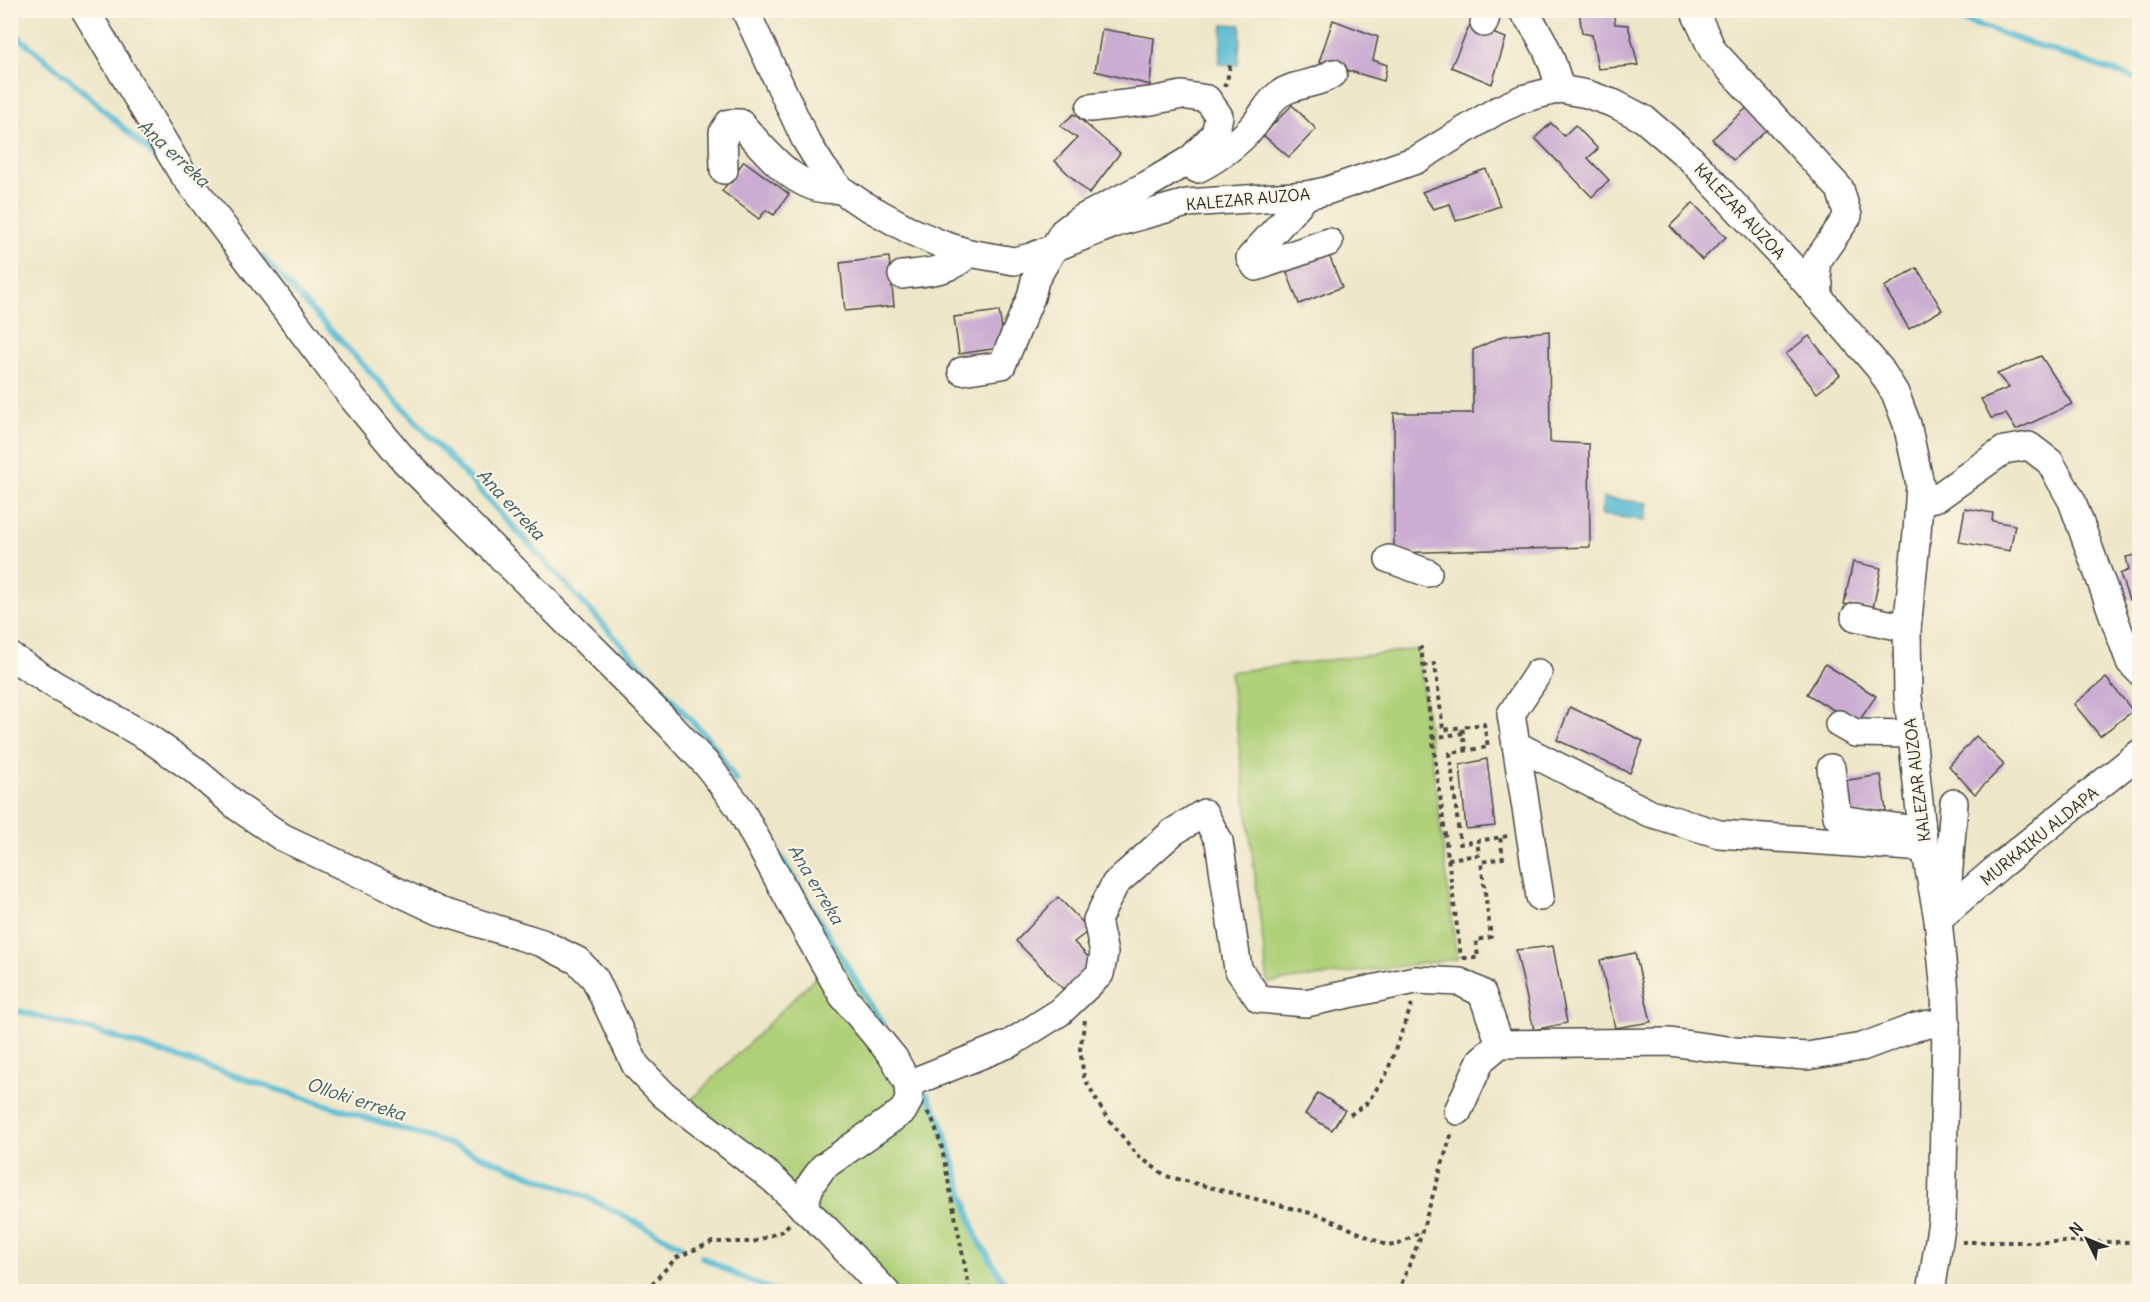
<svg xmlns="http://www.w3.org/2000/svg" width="2150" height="1302" font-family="Delius,sans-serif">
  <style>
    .green { fill: #afd079; stroke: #6d7e52; stroke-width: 1.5 }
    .water { fill: #54bad2; stroke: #40727e; stroke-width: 1.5 }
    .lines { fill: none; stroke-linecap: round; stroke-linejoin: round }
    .stream { stroke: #54bad2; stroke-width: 6 }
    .building { fill: #cbadd2 }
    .minor-casing { stroke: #484743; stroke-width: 30 }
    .path { stroke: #484743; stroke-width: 4; stroke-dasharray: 4.5 4.5; stroke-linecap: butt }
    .minor { stroke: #fff; stroke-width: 27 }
    .labels { text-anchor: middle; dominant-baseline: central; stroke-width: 4.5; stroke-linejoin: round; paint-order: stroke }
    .street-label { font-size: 16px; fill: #2b2b2b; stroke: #fcf5e5 }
    .water-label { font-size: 18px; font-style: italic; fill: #395d65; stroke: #fcf5e5 }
  </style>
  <rect width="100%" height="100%" fill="#fcf5e5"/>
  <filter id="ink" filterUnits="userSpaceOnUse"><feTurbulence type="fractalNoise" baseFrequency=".0167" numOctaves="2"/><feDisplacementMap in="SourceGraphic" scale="12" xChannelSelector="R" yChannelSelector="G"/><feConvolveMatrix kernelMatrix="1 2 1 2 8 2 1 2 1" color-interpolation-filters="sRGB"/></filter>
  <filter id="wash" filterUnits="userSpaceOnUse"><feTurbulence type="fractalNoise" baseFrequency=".008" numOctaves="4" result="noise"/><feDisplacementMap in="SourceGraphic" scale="24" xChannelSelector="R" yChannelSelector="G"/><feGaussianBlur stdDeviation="1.35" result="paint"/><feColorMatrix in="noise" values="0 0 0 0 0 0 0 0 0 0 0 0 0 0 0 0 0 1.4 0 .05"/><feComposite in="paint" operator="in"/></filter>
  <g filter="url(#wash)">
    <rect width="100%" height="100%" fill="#ede6c8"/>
    <g class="green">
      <path d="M 1418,649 L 1457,959 L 1268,983 L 1230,672 Z"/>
      <path d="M 839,954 L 940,1118 L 976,1236 L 1010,1291 L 886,1291 L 682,1109 Z"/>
    </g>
    <g class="water">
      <path d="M 1223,24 L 1241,25 L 1238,65 L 1219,64 Z"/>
      <path d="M 1603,498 L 1648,503 L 1645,520 L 1601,515 Z"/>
    </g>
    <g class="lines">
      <g class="stream">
        <path d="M 1932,10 L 2140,80"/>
        <path d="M 10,30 L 75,84 L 163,164"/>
        <path d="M 262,257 L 425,431 L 714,745 L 736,781"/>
        <path d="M 781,857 L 883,1025"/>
        <path d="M 10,1009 L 98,1032 L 449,1144 L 585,1196 L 681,1246"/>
        <path d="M 926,1094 L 940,1118 L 976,1236 L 1010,1292"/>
        <path d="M 702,1257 L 740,1277 L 777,1292"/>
      </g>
    </g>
    <g id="blocks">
      <g class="building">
        <path d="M 1579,10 L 1613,10 L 1615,24 L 1628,25 L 1638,65 L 1598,69 L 1592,35 L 1582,33 Z"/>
        <path d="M 1333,20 L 1378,37 L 1373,60 L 1387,65 L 1384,81 L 1319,62 Z"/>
        <path d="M 1470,25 L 1506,38 L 1492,84 L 1451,67 Z"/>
        <path d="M 1102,29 L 1154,38 L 1150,85 L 1095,71 Z"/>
        <path d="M 1292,105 L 1316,129 L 1289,157 L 1263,135 Z"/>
        <path d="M 1750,105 L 1770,126 L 1733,160 L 1712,139 Z"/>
        <path d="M 1074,114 L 1120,153 L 1089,194 L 1055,161 L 1077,138 L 1060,126 Z"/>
        <path d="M 1551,123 L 1564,136 L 1575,125 L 1598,149 L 1588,158 L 1609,180 L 1592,197 L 1535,138 Z"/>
        <path d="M 744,161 L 789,194 L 774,215 L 766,210 L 759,219 L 722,191 Z"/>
        <path d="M 1486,169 L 1500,206 L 1456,221 L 1450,204 L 1433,209 L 1422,192 Z"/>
        <path d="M 1693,203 L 1726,237 L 1702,260 L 1670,226 Z"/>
        <path d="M 1326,248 L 1342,287 L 1299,304 L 1284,265 Z"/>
        <path d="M 889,257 L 894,306 L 845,311 L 840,263 Z"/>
        <path d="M 1917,268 L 1942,310 L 1909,329 L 1884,287 Z"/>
        <path d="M 999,311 L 1005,347 L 959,354 L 954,317 Z"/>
        <path d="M 1549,331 L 1550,442 L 1589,444 L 1590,547 L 1394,553 L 1394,413 L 1473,413 L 1473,350 L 1503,336 Z"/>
        <path d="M 1809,336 L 1840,375 L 1817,393 L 1786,354 Z"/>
        <path d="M 2041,356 L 2072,404 L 2016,430 L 2006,414 L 1991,418 L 1981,399 L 2009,388 L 1997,374 Z"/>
        <path d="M 1965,508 L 1993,513 L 1992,521 L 2015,525 L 2010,551 L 1959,542 Z"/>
        <path d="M 2140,554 L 2140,597 L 2129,600 L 2120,574 L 2129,570 L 2126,557 Z"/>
        <path d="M 1853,562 L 1881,568 L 1873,609 L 1844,604 Z"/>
        <path d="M 1825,664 L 1876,696 L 1857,724 L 1807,694 Z"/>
        <path d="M 2106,678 L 2133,711 L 2100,736 L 2074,704 Z"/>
        <path d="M 1570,707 L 1643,741 L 1630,773 L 1557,740 Z"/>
        <path d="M 1976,736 L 2004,765 L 1975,794 L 1949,766 Z"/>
        <path d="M 1487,759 L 1495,826 L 1466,829 L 1460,765 Z"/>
        <path d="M 1881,775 L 1886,811 L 1847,816 L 1842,781 Z"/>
        <path d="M 1058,897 L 1090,930 L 1074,942 L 1097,966 L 1067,993 L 1016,941 Z"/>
        <path d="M 1553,946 L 1567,1023 L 1534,1030 L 1516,950 Z"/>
        <path d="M 1635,953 L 1651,1022 L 1615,1028 L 1600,960 Z"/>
        <path d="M 1318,1093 L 1345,1110 L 1332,1130 L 1305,1114 Z"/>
      </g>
    </g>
  </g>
  <g filter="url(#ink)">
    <use href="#blocks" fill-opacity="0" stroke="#484743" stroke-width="1.5"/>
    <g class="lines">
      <defs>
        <g id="minor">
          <path d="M 85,10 L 181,171 L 351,396 L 404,460 L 668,723 L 708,766 L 739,807 L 809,936 L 843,996 L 894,1058 L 908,1084 L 909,1100 L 903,1111 L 823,1167 L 811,1184 L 803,1208"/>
          <path d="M 745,10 L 805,139 L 823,168 L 840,189 L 859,202 L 913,232 L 941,244 L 969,253 L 1014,261 L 1031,257 L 1119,222 L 1187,203 L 1307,195 L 1326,191 L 1416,160 L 1496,111 L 1522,99 L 1560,89 L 1587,94 L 1615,104 L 1644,119 L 1691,159 L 1797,272 L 1880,369 L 1895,393 L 1907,424 L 1920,484 L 1917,533 L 1907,628 L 1908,696 L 1922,831 L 1938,919 L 1945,993 L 1946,1025 L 1942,1221 L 1931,1292"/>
          <path d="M 1522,10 C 1543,36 1552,58 1560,89"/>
          <path d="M 1694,10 L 1713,51 L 1840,189 L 1848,216 L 1815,264 L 1819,284 L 1818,297"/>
          <path d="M 1484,23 L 1488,10"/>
          <path d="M 1197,169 C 1218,159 1240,142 1255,124 C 1263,114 1269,102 1278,95 C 1295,82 1317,86 1333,73"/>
          <path d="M 724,170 L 723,132 L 729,123 L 740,123 C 766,151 797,195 840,189"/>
          <path d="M 1307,195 L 1250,258 L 1256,267 L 1329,242"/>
          <path d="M 902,275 C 926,272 951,272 969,253"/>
          <path d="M 962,371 L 1002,365 L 1031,297 L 1035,280 L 1063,232 L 1079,220 L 1147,185 L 1191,159 L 1215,134 L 1219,116 L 1207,99 L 1182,95 L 1151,101 L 1090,108"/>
          <path d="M 1920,501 L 1938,497 L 2004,450 L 2029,446 L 2050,462 L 2072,501 L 2130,662 L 2140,672"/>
          <path d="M 1389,559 L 1428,573"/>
          <path d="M 1855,617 L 1907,628"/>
          <path d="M 10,656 L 55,685 L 147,737 L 193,769 L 239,808 L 282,837 L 439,911 L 542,943 L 578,961 L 595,979 L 636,1066 L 664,1095 L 773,1179 L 827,1230 L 886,1292"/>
          <path d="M 1538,673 L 1511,714 L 1516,745 L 1647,812 L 1719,834 L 1925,848"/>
          <path d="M 1839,724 L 1855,733 L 1911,734"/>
          <path d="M 1516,745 L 1540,897"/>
          <path d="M 1831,768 L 1837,816 L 1847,820 L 1922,831"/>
          <path d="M 1941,910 L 1947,894 L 1954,803"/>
          <path d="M 1938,919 L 2003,863 L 2140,753"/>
          <path d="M 908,1084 L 1011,1043 L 1060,1012 L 1100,974 L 1104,953 L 1097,920 L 1115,884 L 1173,832 L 1204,813 L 1219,841 L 1238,969 L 1259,999 L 1306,1003 L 1415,980 L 1460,982 L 1482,993 L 1500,1044"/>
          <path d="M 1458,1111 L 1481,1060 L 1500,1044 L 1670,1042 L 1735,1051 L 1807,1056 L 1862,1047 L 1916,1027 L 1930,1024 L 1946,1025"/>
        </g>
      </defs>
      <use href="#minor" class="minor-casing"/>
      <g class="path">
        <path d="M 1224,87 L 1227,81 L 1230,65"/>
        <path d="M 1418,649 L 1421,648 L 1461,958"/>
        <path d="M 1423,666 L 1435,664 L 1443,730 L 1462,727"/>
        <path d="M 1463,733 L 1462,727 L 1484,724 L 1488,747 L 1450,753 L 1460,844 L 1508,836"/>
        <path d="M 1432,738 L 1463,733 L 1466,751"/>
        <path d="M 1448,859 L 1479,855 L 1477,841"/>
        <path d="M 1463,958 L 1478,958 L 1476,940 L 1491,937 L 1481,862 L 1503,858 L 1500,837"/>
        <path d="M 1085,1020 L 1080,1049 L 1084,1077 L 1103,1112 L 1137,1155 L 1166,1176 L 1322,1216 L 1388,1246 L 1399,1244 L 1422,1231"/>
        <path d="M 927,1112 L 932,1118 L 941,1144 L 970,1292"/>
        <path d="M 1350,1115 L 1367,1103 L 1386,1075 L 1412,1004"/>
        <path d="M 1962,1242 L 2133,1242 L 2140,1237"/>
        <path d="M 648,1292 L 648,1288 L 676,1258 L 712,1242 L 753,1242 L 783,1231 L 790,1223"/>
        <path d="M 1398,1292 L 1419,1241 L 1452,1132"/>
      </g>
      <use href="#minor" class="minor"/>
    </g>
  </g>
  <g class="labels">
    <g class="street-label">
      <text transform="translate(1248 199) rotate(-5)">KALEZAR AUZOA</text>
      <text transform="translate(1740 211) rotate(47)">KALEZAR AUZOA</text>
      <text transform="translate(1917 780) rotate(-97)">KALEZAR AUZOA</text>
      <text transform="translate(2039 836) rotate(-39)">MURKAIKU ALDAPA</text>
    </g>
    <g class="water-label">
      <text transform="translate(174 153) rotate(43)">Ana erreka</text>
      <text transform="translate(511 504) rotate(47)">Ana erreka</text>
      <text transform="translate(816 884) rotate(59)">Ana erreka</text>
      <text transform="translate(356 1099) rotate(18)">Olloki erreka</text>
    </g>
  </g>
  <rect width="2150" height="1302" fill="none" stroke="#fcf5e5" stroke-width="36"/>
  <g transform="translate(2087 1239) rotate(313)" stroke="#fcf5e5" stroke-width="4.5" paint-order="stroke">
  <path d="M0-4.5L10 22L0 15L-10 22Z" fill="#2b2b2b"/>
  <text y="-9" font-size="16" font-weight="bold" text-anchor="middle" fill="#2b2b2b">N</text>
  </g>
</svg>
